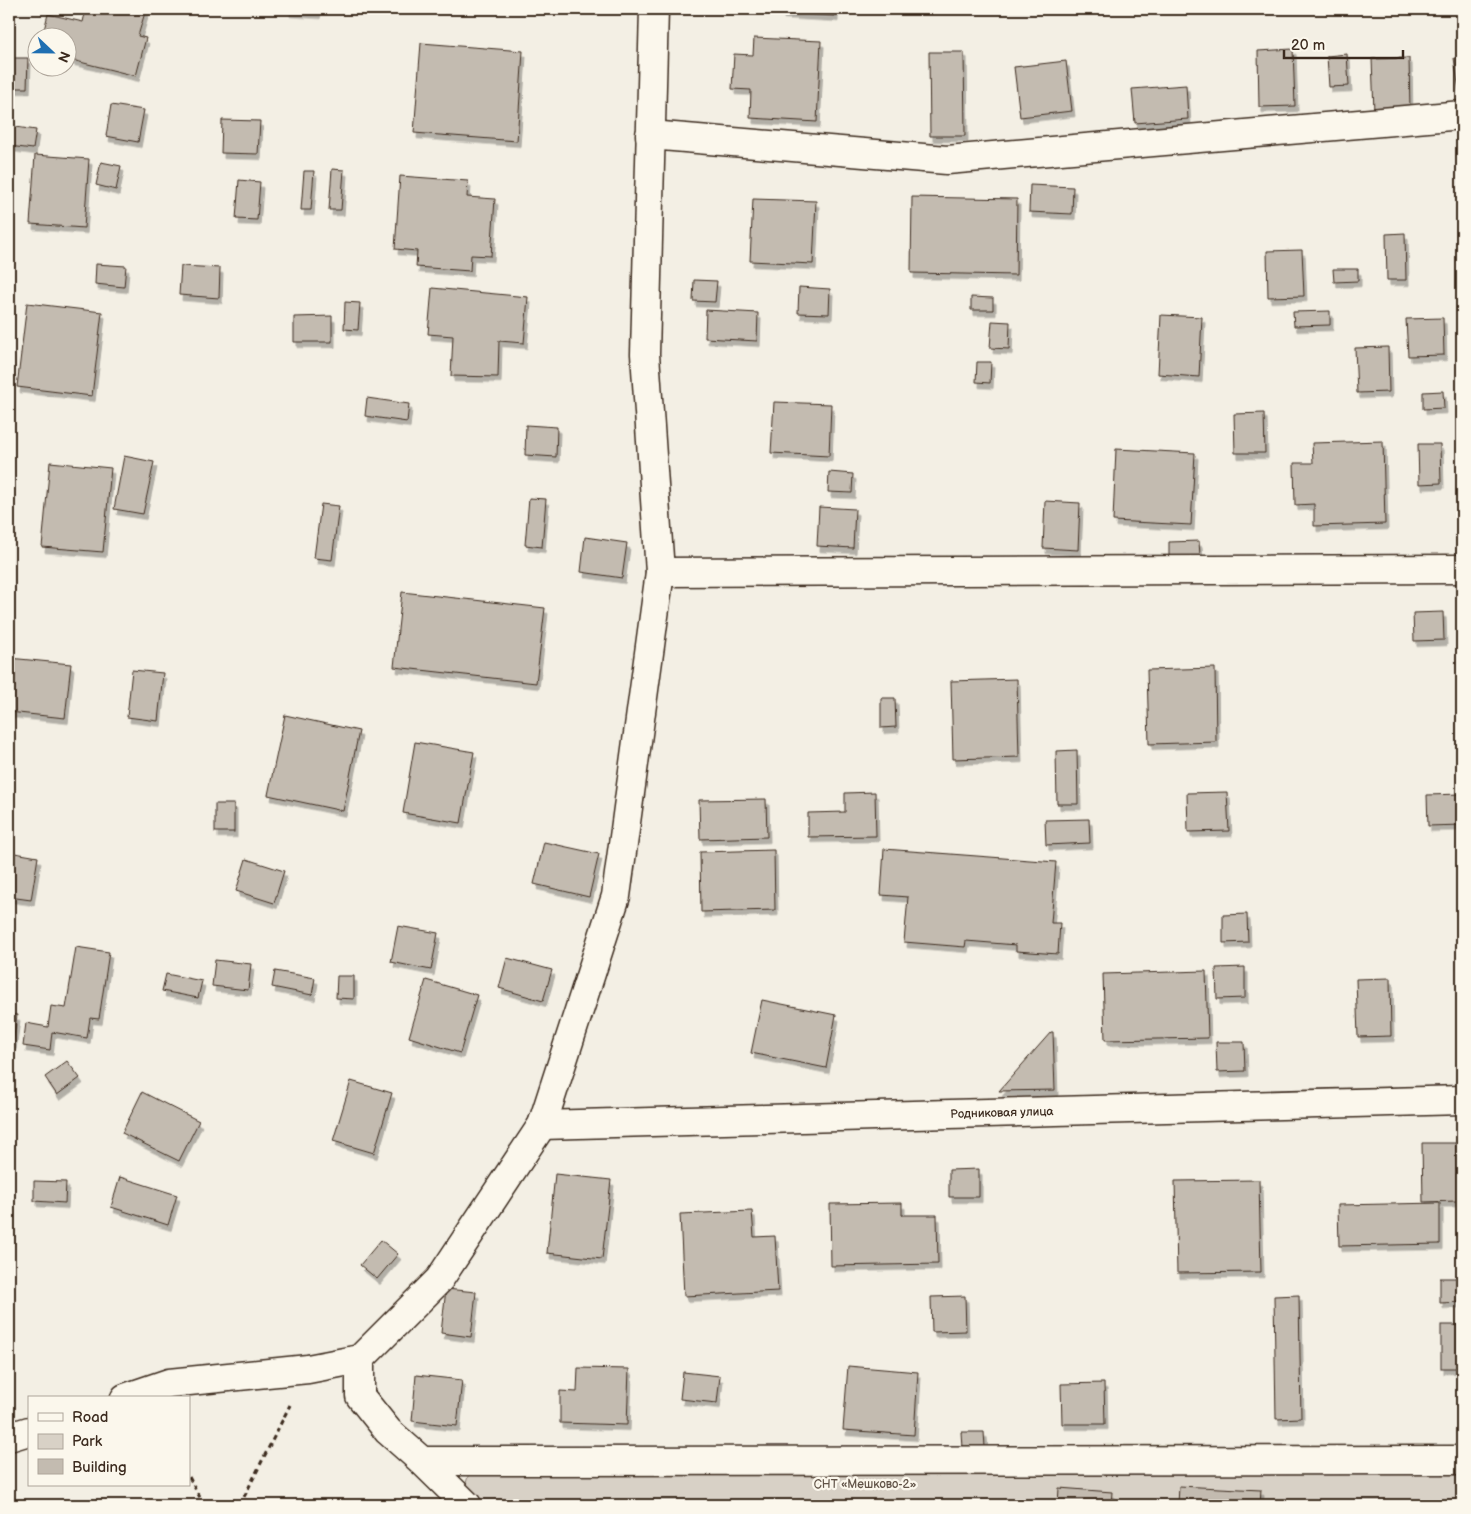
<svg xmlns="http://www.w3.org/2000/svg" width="1471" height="1514" font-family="'Balsamiq Sans',sans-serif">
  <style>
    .green { fill: #d8d1c6; stroke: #8a7e72 }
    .building { fill: #c3bbb0; stroke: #3b2a1e; filter: url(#shadow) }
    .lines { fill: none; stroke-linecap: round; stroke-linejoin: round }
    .street-casing { stroke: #3b2a1e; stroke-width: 31 }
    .path { stroke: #3b2a1e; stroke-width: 3; stroke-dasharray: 5 4; stroke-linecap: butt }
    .street { stroke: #fbf7ec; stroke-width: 28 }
    .labels { text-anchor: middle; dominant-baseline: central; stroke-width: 4.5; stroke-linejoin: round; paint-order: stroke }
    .street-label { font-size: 12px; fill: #3b2a1e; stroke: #fbf7ec }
    .park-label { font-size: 12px; fill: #625448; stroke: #fbf7ec }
  </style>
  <defs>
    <filter id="shadow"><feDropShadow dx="3" dy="5.5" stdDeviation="0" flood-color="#0004"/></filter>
  </defs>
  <rect width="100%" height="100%" fill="#f3efe4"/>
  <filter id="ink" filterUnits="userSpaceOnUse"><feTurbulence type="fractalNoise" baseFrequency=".02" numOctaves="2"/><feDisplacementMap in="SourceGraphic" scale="10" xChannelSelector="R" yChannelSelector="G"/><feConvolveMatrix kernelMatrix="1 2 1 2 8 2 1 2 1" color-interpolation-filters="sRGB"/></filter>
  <g filter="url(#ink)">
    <path class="green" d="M 472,1464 L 1462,1469 L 1462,1505 L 459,1505 Z"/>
    <g class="building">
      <path d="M 86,9 L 146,9 L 138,36 L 146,38 L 136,76 L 68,59 L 68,38 L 42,38 L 48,14 L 83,22 Z"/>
      <path d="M 287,9 L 318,9 L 317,13 L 287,11 Z"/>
      <path d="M 781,9 L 835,9 L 835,16 L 781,13 Z"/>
      <path d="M 754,38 L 821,41 L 817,122 L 750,118 L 751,90 L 732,89 L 734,54 L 753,55 Z"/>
      <path d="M 421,43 L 523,51 L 517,141 L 414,133 Z"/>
      <path d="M 1293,49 L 1295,106 L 1259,107 L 1258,51 Z"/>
      <path d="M 929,52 L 964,52 L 965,136 L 930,136 Z"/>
      <path d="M 1347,54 L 1349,86 L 1329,87 L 1327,56 Z"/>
      <path d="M 1462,57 L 1462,103 L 1461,103 L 1454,58 Z"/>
      <path d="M 9,58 L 28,58 L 27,88 L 9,88 Z"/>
      <path d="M 1409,58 L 1410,111 L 1374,112 L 1372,59 Z"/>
      <path d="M 1066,61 L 1072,111 L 1020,117 L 1014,67 Z"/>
      <path d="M 1186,85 L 1188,119 L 1135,123 L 1132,89 Z"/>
      <path d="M 111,105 L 144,110 L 138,142 L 106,136 Z"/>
      <path d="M 222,120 L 260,121 L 258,154 L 221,153 Z"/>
      <path d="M 9,126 L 36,130 L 33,149 L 9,146 Z"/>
      <path d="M 35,155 L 89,159 L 84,228 L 30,224 Z"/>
      <path d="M 101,162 L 121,166 L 116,190 L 96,185 Z"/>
      <path d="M 332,169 L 344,170 L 341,210 L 329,210 Z"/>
      <path d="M 304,171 L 314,171 L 311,210 L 301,210 Z"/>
      <path d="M 400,176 L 468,181 L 467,197 L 495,199 L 491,256 L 471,255 L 470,271 L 416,267 L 417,251 L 395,249 Z"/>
      <path d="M 239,180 L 260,182 L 257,220 L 236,219 Z"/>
      <path d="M 1030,185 L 1073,187 L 1072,214 L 1029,212 Z"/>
      <path d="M 912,197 L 1017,199 L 1016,275 L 911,273 Z"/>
      <path d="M 753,199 L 816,201 L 813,264 L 750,261 Z"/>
      <path d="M 1405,233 L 1406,280 L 1387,280 L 1386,234 Z"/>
      <path d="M 1302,250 L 1304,296 L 1268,297 L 1267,251 Z"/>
      <path d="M 96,264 L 126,266 L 124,287 L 95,284 Z"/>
      <path d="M 181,266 L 220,268 L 219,298 L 179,295 Z"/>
      <path d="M 1333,269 L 1358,269 L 1358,281 L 1334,282 Z"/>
      <path d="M 694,280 L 717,281 L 715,302 L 693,301 Z"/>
      <path d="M 799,287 L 830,289 L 829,314 L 798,313 Z"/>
      <path d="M 432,288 L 528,297 L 524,343 L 499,341 L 498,377 L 451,376 L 453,336 L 428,334 Z"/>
      <path d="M 971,297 L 993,298 L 993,310 L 971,310 Z"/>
      <path d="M 345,302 L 360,303 L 358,330 L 344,329 Z"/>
      <path d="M 27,303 L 102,312 L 92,396 L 17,387 Z"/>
      <path d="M 706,310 L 758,313 L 757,341 L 705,338 Z"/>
      <path d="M 1330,311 L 1330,325 L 1294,326 L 1293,312 Z"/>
      <path d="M 1161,315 L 1202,317 L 1199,377 L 1158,374 Z"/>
      <path d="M 332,316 L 332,342 L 294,342 L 294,317 Z"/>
      <path d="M 1443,318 L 1444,355 L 1408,356 L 1406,319 Z"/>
      <path d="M 992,321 L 1010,322 L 1009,349 L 990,348 Z"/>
      <path d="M 1388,347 L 1389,392 L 1357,393 L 1355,348 Z"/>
      <path d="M 977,362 L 991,362 L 990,383 L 976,382 Z"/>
      <path d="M 1443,391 L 1444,408 L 1423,409 L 1423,392 Z"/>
      <path d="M 367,398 L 409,404 L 407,422 L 365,416 Z"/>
      <path d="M 774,402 L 831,404 L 829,456 L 771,453 Z"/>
      <path d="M 1264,413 L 1265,453 L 1235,453 L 1234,414 Z"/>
      <path d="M 526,425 L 557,427 L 556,457 L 525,455 Z"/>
      <path d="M 1383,441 L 1385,524 L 1314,526 L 1314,504 L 1295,505 L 1294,463 L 1313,463 L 1312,443 Z"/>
      <path d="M 1418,444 L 1440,444 L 1441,483 L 1419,484 Z"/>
      <path d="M 1116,449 L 1195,453 L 1191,525 L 1113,521 Z"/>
      <path d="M 124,456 L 154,462 L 143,514 L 114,509 Z"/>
      <path d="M 50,462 L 111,468 L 103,552 L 42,547 Z"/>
      <path d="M 829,472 L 853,474 L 852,493 L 828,492 Z"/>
      <path d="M 529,498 L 546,499 L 542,547 L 525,545 Z"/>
      <path d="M 1045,501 L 1080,503 L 1078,550 L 1043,548 Z"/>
      <path d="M 321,504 L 339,506 L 332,560 L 314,558 Z"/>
      <path d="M 819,507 L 855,509 L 853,548 L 817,546 Z"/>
      <path d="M 585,537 L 627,543 L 622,578 L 581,572 Z"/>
      <path d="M 1199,541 L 1200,556 L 1169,557 L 1169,542 Z"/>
      <path d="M 402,592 L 545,608 L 536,683 L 394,667 Z"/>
      <path d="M 1443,612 L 1444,640 L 1414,641 L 1413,613 Z"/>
      <path d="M 9,658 L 71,664 L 65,718 L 9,712 Z"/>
      <path d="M 1215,668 L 1216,742 L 1149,744 L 1147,670 Z"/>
      <path d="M 132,670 L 163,673 L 158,721 L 127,717 Z"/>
      <path d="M 1017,679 L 1019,757 L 953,759 L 951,681 Z"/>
      <path d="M 881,698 L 895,698 L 896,727 L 881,728 Z"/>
      <path d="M 285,715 L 359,731 L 343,811 L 268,795 Z"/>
      <path d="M 415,742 L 474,752 L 461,823 L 403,813 Z"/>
      <path d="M 1077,750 L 1078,804 L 1057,804 L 1056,751 Z"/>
      <path d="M 875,792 L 876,836 L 808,837 L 808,813 L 845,812 L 845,793 Z"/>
      <path d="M 1227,792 L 1229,831 L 1188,832 L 1187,793 Z"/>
      <path d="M 1462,794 L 1462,825 L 1428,826 L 1427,795 Z"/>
      <path d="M 766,799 L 767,837 L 700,839 L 699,800 Z"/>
      <rect x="215" y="804" width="19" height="28"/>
      <path d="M 1089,819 L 1090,843 L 1046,845 L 1045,820 Z"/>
      <path d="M 544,842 L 599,854 L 589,897 L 534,884 Z"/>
      <path d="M 884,849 L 1056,862 L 1051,923 L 1060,923 L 1058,954 L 1016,951 L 1016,945 L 966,941 L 965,947 L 904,942 L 908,897 L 881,895 Z"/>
      <path d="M 774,850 L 775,910 L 701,912 L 700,852 Z"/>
      <path d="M 9,852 L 38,857 L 31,900 L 9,897 Z"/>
      <path d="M 246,859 L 284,871 L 274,903 L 236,891 Z"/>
      <path d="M 1247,914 L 1248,942 L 1223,943 L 1223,915 Z"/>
      <path d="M 398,926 L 438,933 L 431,970 L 391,962 Z"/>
      <path d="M 76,947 L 109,952 L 99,1019 L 90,1018 L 87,1038 L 52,1032 L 50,1050 L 23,1046 L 26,1023 L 48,1027 L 51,1006 L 66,1008 Z"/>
      <path d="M 507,958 L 552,970 L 543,1001 L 499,988 Z"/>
      <path d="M 215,960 L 251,964 L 248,990 L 212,986 Z"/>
      <path d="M 1245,967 L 1245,998 L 1217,999 L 1216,968 Z"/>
      <path d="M 275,971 L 315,978 L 312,995 L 272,987 Z"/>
      <path d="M 1206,971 L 1208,1038 L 1105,1040 L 1103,974 Z"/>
      <path d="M 166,974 L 202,981 L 198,998 L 162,991 Z"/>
      <path d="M 337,976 L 354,976 L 354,999 L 336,998 Z"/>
      <path d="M 1390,978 L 1391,1036 L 1358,1037 L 1356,979 Z"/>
      <path d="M 426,980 L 477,995 L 460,1053 L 409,1037 Z"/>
      <path d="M 762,1000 L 836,1015 L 826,1068 L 751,1053 Z"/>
      <path d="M 9,1014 L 17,1015 L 13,1044 L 9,1043 Z"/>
      <path d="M 1051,1032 L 1053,1032 L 1055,1090 L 999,1091 Z"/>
      <path d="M 1216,1042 L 1244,1042 L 1245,1071 L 1217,1072 Z"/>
      <path d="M 67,1061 L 80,1078 L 57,1095 L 45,1077 Z"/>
      <path d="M 351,1081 L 392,1093 L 374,1153 L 333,1141 Z"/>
      <path d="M 142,1092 L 199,1121 L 179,1161 L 122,1133 Z"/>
      <path d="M 1422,1143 L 1456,1143 L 1457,1201 L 1423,1202 Z"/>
      <path d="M 979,1169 L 979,1197 L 949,1197 L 949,1170 Z"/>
      <path d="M 555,1174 L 611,1180 L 602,1259 L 547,1253 Z"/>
      <path d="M 120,1177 L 177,1195 L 168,1225 L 111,1207 Z"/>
      <path d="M 1259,1180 L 1261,1272 L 1177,1273 L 1175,1181 Z"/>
      <path d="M 34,1181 L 66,1182 L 65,1203 L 34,1201 Z"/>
      <path d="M 902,1203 L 902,1215 L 937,1215 L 938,1264 L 831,1266 L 830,1204 Z"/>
      <path d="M 1440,1203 L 1440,1244 L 1339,1246 L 1338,1205 Z"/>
      <path d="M 752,1211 L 754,1237 L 775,1236 L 778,1291 L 684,1296 L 680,1214 Z"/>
      <path d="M 381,1240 L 398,1254 L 377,1279 L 360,1265 Z"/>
      <path d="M 1440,1278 L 1462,1278 L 1462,1302 L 1440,1303 Z"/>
      <path d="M 446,1289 L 476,1292 L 471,1337 L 441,1333 Z"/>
      <path d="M 1299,1295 L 1301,1418 L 1276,1419 L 1274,1296 Z"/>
      <path d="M 965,1296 L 966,1331 L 932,1332 L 931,1297 Z"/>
      <rect x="1441" y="1325" width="21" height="43"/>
      <path d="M 848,1366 L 918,1372 L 914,1435 L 843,1430 Z"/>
      <path d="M 578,1368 L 629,1369 L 627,1425 L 560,1423 L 560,1391 L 577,1392 Z"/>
      <path d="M 683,1372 L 720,1376 L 717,1403 L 680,1399 Z"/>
      <path d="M 416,1375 L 462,1380 L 457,1426 L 412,1421 Z"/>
      <path d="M 1104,1383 L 1105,1424 L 1062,1424 L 1061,1384 Z"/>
      <path d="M 961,1432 L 984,1432 L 985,1447 L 962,1448 Z"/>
      <path d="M 1179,1486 L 1261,1490 L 1260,1505 L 1178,1505 Z"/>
      <path d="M 1059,1488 L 1112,1492 L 1111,1505 L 1058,1505 Z"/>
    </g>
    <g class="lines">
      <defs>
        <g id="street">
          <path d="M 650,135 L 947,160 L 1462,115"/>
          <path d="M 660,572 L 1462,569"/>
          <path id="s1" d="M 542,1125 L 1462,1100"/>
          <path d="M 360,1359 L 360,1396 L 388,1431 L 422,1461 L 1462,1460"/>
          <path d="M 125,1398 L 169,1383 L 308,1369 L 360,1359 L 439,1280 L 542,1125 L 616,896 L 660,572 L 645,354 L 654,9"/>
          <path d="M 9,1437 L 29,1431"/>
          <path d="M 422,1461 L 467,1505"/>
        </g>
      </defs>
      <use href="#street" class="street-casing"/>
      <g class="path">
        <path d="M 189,1477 L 204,1505"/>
        <path d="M 240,1505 L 290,1405"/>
      </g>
      <use href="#street" class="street"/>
    </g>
  </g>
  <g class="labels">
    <g class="street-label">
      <text stroke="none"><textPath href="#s1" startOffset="460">Родниковая улица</textPath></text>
    </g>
    <g class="park-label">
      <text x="865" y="1484">СНТ «Мешково-2»</text>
    </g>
  </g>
  <rect width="1471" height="1514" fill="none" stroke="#fbf7ec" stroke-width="30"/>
  <rect x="15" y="15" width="1441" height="1484" fill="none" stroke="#3b2a1e" stroke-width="2" filter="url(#ink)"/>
  <rect x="28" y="1396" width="162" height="90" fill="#fbf7ec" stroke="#aea59a"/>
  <rect x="38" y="1413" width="25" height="8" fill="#fbf7ec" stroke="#aea59a"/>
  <text x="72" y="1422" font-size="15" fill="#3b2a1e">Road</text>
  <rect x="38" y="1434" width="25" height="15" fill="#d8d1c6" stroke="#aea59a"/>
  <text x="72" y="1446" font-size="15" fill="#3b2a1e">Park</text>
  <rect x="38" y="1459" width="25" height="15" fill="#c3bbb0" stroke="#aea59a"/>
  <text x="72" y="1472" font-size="15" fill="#3b2a1e">Building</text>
  <g transform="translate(52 52) rotate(112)"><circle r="24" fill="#fbf7ec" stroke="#aea59a"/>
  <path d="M0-4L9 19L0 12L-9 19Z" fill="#1f6fb2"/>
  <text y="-8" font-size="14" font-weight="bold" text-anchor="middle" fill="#3b2a1e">N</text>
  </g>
  <path d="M1284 50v8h119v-8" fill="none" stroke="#3b2a1e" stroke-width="2.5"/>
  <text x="1291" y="50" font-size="15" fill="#3b2a1e" stroke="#fbf7ec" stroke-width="4" paint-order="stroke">20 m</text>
</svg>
